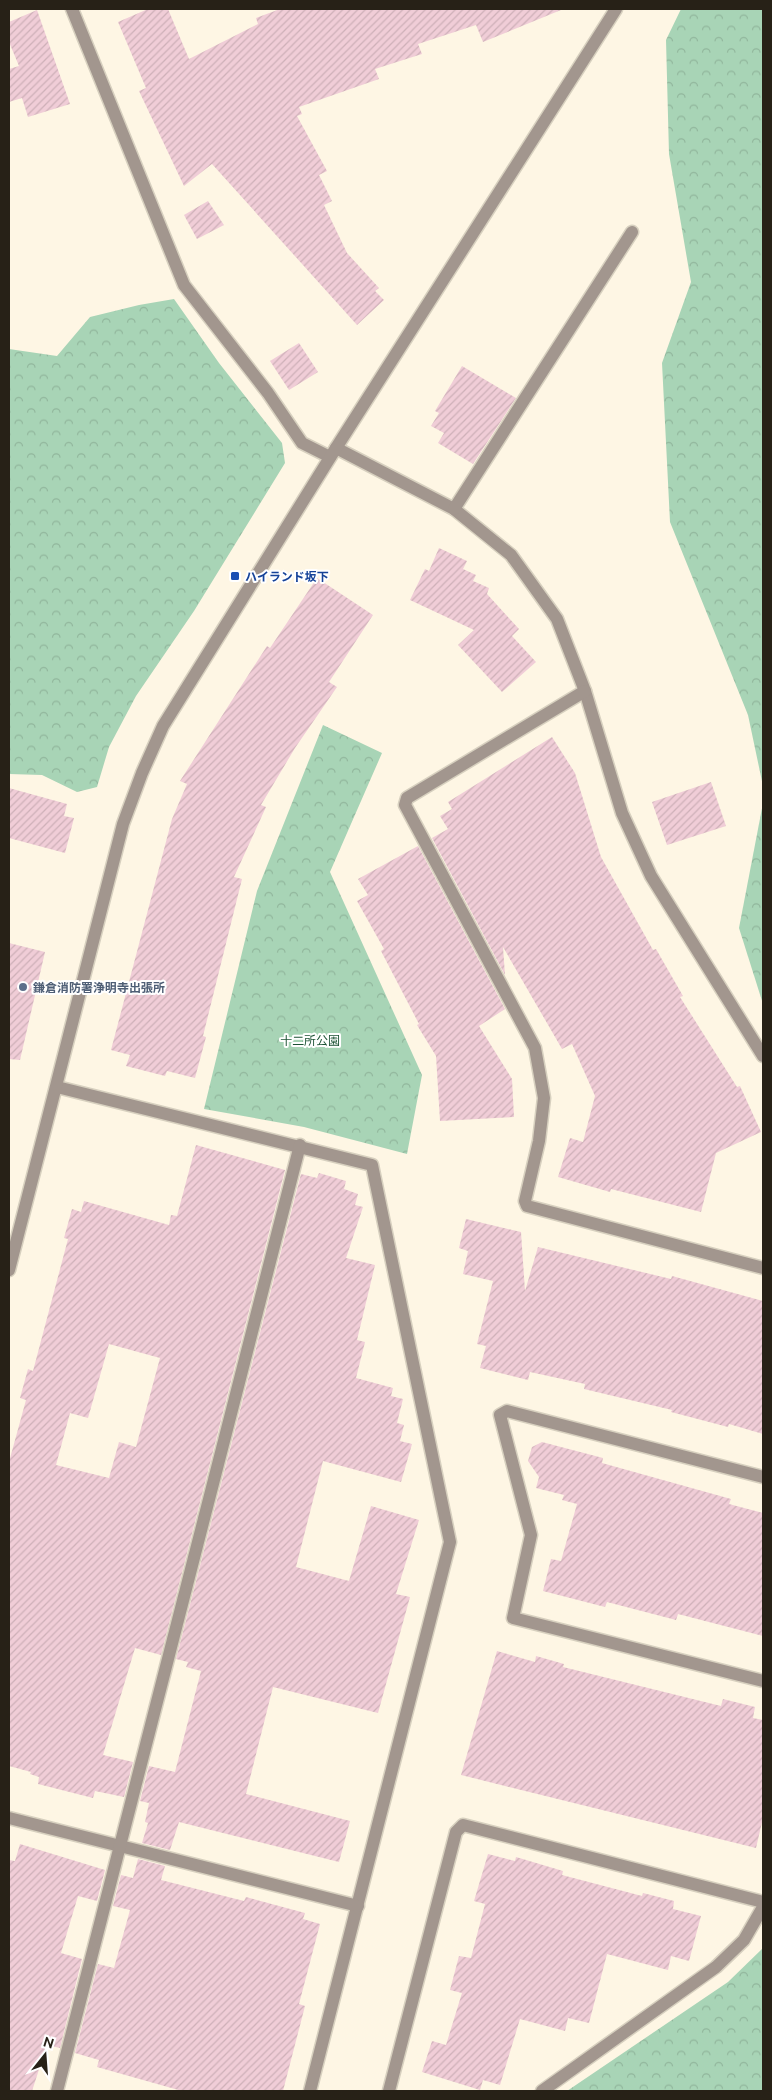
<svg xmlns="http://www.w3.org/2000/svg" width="772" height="2100" font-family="Ubuntu,'Noto Sans JP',sans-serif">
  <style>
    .forest { fill: url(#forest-crowns) }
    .building { fill: url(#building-hatch); fill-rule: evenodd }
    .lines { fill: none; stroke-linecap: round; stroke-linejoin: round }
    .minor-casing { stroke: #d7d0bf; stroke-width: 15 }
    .tertiary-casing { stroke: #d7d0bf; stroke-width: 15 }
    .minor { stroke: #a2968e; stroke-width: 12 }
    .tertiary { stroke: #a2968e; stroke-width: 12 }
    .transit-dot { fill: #1a4fb4; stroke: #fff; stroke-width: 2 }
    .service-dot { fill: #5c6f8a; stroke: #fff; stroke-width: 2 }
    .labels { text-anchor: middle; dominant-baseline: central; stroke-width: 4; stroke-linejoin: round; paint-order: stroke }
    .transit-label { font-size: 12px; font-weight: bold; fill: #164399; stroke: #fff; text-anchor: start }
    .service-label { font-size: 12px; font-weight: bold; fill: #4e5e75; stroke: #fff; text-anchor: start }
    .park-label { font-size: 12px; fill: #1c5234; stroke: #fff }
  </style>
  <defs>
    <pattern id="forest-crowns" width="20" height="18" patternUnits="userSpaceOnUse" patternTransform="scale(1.25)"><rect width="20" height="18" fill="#a8d4b6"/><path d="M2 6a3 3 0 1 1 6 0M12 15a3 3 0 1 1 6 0" fill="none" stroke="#91b69c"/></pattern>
    <pattern id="building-hatch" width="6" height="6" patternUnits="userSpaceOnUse" patternTransform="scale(1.25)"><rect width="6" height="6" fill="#f0cdd7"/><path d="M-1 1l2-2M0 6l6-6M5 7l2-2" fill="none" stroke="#ceb0b8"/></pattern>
  </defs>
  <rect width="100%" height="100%" fill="#fef6e4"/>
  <g class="forest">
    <path d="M 681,9 L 763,9 L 763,786 L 748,715 L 670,522 L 662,363 L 691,282 L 669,154 L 666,40 Z"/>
    <path d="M 174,299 L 219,363 L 282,443 L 285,463 L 194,611 L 136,696 L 109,747 L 97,787 L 77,792 L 42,775 L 9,774 L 9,349 L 57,356 L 90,317 L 139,305 Z"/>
    <path d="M 323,725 L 382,753 L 330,872 L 422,1075 L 407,1154 L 304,1127 L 204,1109 L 257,891 Z"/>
    <path d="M 763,803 L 763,1004 L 739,928 Z"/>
    <path d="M 763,1948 L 763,2091 L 567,2091 L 728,1982 Z"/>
  </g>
  <g class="building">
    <path d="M 148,9 L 168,9 L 189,59 L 258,24 L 256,18 L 280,9 L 561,10 L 483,42 L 476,25 L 418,44 L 422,54 L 375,69 L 379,79 L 299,107 L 302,114 L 297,116 L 327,171 L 319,175 L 332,201 L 324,205 L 347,253 L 379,288 L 375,291 L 384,300 L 357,325 L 212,164 L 184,186 L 139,91 L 146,88 L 118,22 Z"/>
    <path d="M 37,10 L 70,104 L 28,117 L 22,98 L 9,102 L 9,69 L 19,66 L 9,42 L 9,22 Z"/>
    <path d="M 208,201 L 224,225 L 197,239 L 184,215 Z"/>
    <path d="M 299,343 L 318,372 L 289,390 L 270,361 Z"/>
    <path d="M 462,366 L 516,398 L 473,464 L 438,443 L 444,433 L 431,426 L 439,413 L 435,411 Z"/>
    <path d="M 439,548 L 467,561 L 463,569 L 476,575 L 473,581 L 489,588 L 487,594 L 519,629 L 512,636 L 536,662 L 502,692 L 458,645 L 474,630 L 410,600 L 425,569 L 429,571 Z"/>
    <path d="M 317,578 L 373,615 L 329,682 L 337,687 L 295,748 L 261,805 L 266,807 L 234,877 L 242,879 L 203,1036 L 206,1037 L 195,1078 L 167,1071 L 165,1076 L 126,1066 L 130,1055 L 111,1050 L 172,819 L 187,784 L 180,781 L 267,646 L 270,648 Z"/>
    <path d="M 552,737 L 575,773 L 601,857 L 653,950 L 656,949 L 683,996 L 680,997 L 737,1087 L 740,1086 L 761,1132 L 716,1153 L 701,1212 L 611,1189 L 610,1192 L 558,1177 L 570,1138 L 583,1142 L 595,1096 L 572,1044 L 562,1049 L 503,947 L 505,975 L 432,838 L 448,829 L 440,816 L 452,809 L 448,802 Z"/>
    <path d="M 711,782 L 726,826 L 667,845 L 652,802 Z"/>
    <path d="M 9,788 L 67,804 L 64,816 L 74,818 L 65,853 L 9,838 Z"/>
    <path d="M 418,846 L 505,1009 L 479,1026 L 512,1079 L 514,1117 L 440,1121 L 436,1056 L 417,1025 L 419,1024 L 381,951 L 384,949 L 357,901 L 368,895 L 358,879 Z"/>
    <path d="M 9,943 L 45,952 L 20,1060 L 9,1059 Z"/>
    <path d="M 196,1145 L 285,1170 L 161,1655 L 135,1648 L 103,1755 L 133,1762 L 124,1797 L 95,1791 L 93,1798 L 38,1784 L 39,1777 L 30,1774 L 31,1772 L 9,1766 L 9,1462 L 26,1400 L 20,1398 L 28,1369 L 33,1371 L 68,1239 L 64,1238 L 72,1209 L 81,1212 L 84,1201 L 169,1225 L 171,1215 L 177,1216 ZM 109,1344 L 160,1358 L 136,1447 L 119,1442 L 109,1478 L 56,1465 L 70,1413 L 88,1418 Z"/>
    <path d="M 319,1173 L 346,1181 L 344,1189 L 358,1194 L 355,1205 L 363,1207 L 346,1258 L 375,1265 L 357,1340 L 365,1342 L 356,1378 L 393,1388 L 391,1396 L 403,1399 L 397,1423 L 404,1425 L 400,1441 L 412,1444 L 401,1482 L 323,1461 L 296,1567 L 349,1581 L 371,1506 L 419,1520 L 396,1594 L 410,1597 L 378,1713 L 273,1687 L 246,1794 L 350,1821 L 339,1862 L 179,1822 L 170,1850 L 142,1843 L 148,1823 L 145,1822 L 149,1803 L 140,1801 L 149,1766 L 175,1772 L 201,1671 L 186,1667 L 188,1662 L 176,1659 L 301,1174 L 317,1178 Z"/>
    <path d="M 466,1219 L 521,1232 L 525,1291 L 538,1247 L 671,1279 L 672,1276 L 763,1301 L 763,1434 L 729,1424 L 728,1427 L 671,1412 L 672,1410 L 584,1389 L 585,1384 L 530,1372 L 528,1380 L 480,1368 L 486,1346 L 477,1344 L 493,1281 L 463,1274 L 468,1251 L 459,1248 Z"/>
    <path d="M 542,1442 L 603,1458 L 602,1463 L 731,1499 L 729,1504 L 763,1513 L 763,1636 L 678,1614 L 676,1620 L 607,1602 L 605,1607 L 543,1591 L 551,1559 L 561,1561 L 577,1504 L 562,1500 L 564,1495 L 536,1488 L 539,1477 L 528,1461 L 532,1447 Z"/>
    <path d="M 497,1651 L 535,1662 L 536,1656 L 564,1664 L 563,1667 L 721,1706 L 723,1699 L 755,1707 L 753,1718 L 763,1720 L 763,1818 L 756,1848 L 461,1775 Z"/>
    <path d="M 20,1844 L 105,1870 L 97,1901 L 78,1896 L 61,1953 L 82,1959 L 60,2048 L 47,2045 L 32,2091 L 9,2091 L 9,1860 L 15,1861 Z"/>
    <path d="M 488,1854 L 515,1861 L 516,1857 L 563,1871 L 562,1875 L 642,1896 L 643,1893 L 674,1901 L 673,1909 L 701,1916 L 689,1961 L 671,1956 L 668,1970 L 607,1954 L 589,2023 L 568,2018 L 565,2031 L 520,2019 L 500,2085 L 483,2080 L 480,2090 L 422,2072 L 432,2041 L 446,2045 L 462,1993 L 450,1990 L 459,1956 L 471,1958 L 485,1904 L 474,1901 Z"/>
    <path d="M 138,1859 L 165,1866 L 161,1880 L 244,1901 L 246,1897 L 305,1913 L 303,1919 L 320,1924 L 299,2004 L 305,2006 L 283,2091 L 182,2091 L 97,2067 L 99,2060 L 75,2053 L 98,1964 L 114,1968 L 130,1910 L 113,1906 L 121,1875 L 133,1878 Z"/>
  </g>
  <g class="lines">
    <defs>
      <g id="minor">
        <path d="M 72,9 L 184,285 L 268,393 L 302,443 L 330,457"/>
        <path d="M 336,448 L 454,509 L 511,555 L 557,619 L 585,691 L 622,813 L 651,876 L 763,1056"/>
        <path d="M 454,509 L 632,232"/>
        <path d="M 585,691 L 407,798 L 405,805 L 535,1048 L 544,1098 L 539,1141 L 525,1201 L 527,1206 L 763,1268"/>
        <path d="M 57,1087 L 372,1165 L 450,1542 L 310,2091"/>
        <path d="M 763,1477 L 507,1411 L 500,1415 L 531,1535 L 513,1618 L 763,1681"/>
        <path d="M 9,1818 L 358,1906"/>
        <path d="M 57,2091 L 300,1145"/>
        <path d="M 389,2091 L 456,1832 L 463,1825 L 763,1902"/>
        <path d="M 542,2091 L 716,1967 L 744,1940 L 763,1907"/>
      </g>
      <path id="tertiary" d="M 9,1270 L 123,824 L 142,773 L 163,726 L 336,448 L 616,9"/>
    </defs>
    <use href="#minor" class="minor-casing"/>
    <use href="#tertiary" class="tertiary-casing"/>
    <use href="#minor" class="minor"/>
    <use href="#tertiary" class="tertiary"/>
  </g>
  <rect class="transit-dot" x="230" y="571" width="10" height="10" rx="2.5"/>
  <circle class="service-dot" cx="23" cy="987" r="5"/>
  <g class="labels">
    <g class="transit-label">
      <text x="245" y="576">ハイランド坂下</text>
    </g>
    <g class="service-label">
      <text x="33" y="987">鎌倉消防署浄明寺出張所</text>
    </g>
    <g class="park-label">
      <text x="310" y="1040">十二所公園</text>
    </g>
  </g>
  <rect width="772" height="2100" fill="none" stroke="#272117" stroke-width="20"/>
  <g transform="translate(45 2055) rotate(17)" stroke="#ffffff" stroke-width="4" paint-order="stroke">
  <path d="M0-4L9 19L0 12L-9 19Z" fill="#272117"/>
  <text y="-8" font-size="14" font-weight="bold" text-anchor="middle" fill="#272117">N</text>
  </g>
</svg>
